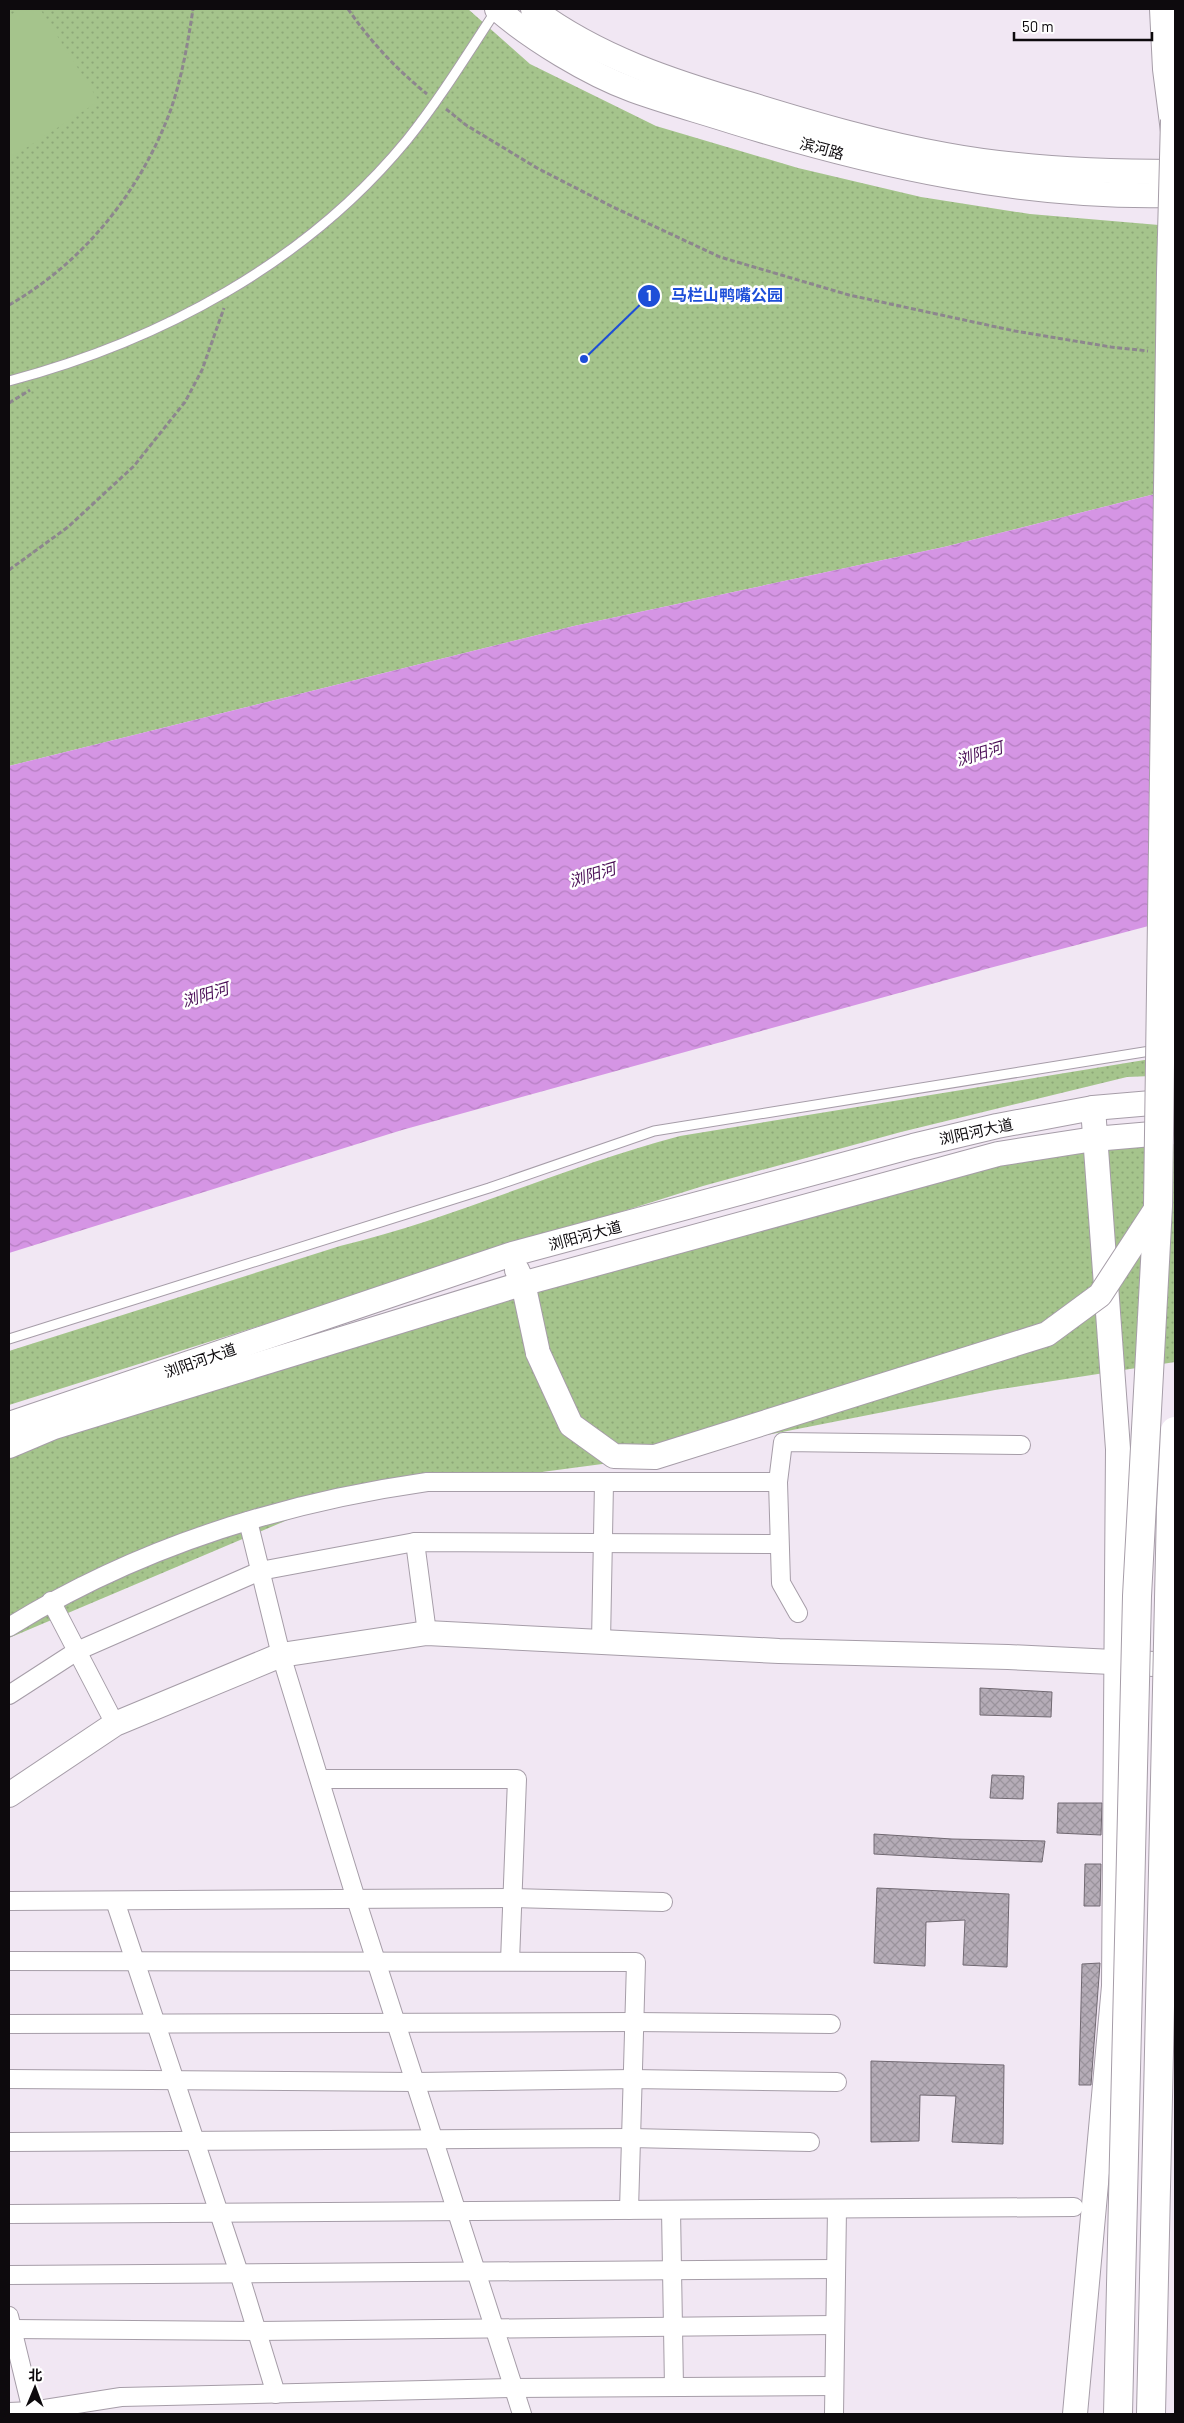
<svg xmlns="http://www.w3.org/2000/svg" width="1184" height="2423" font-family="Barlow,'Noto Sans SC',sans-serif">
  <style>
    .park { fill: url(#park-dots) }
    .pitch { fill: #a5c48c }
    .water { fill: url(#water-waves) }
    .building { fill: url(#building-cross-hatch); stroke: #716972 }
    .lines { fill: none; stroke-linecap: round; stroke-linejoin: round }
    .lane-casing { stroke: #a69da8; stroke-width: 11 }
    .street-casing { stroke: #a69da8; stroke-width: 20 }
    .secondary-casing { stroke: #a69da8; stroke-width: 26 }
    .primary-casing { stroke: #a69da8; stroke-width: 30 }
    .path { stroke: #8d868e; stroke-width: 3; stroke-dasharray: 5 2.5; stroke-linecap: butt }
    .lane { stroke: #fff; stroke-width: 9 }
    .street { stroke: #fff; stroke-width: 18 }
    .secondary { stroke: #fff; stroke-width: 24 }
    .primary { stroke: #fff; stroke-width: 28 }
    .secondary-bridge-casing { stroke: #a69da8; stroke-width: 26; stroke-linecap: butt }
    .highway-bridge-casing { stroke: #a69da8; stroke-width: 30; stroke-linecap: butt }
    .secondary-bridge { stroke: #fff; stroke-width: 24 }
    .highway-bridge { stroke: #fff; stroke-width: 28 }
    .labels { text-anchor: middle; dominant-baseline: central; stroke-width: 5; stroke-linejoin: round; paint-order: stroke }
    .street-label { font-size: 15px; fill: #0d0a0d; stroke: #fff }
    .water-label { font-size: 16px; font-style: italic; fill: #4b1057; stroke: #fff }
    .leader { fill: none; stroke: #1d4ed8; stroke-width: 2 }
    .callout-dot { fill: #1d4ed8; stroke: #fff; stroke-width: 2 }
    .mark-label { font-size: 15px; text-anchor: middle; font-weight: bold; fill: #fff }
    .callout-label { font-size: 16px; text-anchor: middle; font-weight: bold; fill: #1d4ed8; stroke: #fff; stroke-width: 5; stroke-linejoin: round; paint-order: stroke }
  </style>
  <defs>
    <pattern id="park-dots" width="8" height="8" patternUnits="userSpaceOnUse" patternTransform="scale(1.25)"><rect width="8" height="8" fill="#a5c48c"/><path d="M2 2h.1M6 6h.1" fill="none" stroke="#8da778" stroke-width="1.8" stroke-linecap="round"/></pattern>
    <pattern id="water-waves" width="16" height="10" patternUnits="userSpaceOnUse" patternTransform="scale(1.25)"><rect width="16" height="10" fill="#d595e4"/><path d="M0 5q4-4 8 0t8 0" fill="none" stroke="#b67fc2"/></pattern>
    <pattern id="building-cross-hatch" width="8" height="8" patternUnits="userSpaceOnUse" patternTransform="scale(1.25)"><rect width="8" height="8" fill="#b5acb7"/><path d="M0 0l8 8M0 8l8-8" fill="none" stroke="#9a939c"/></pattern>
  </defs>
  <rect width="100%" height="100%" fill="#f1e7f3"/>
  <g class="park">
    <path d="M 9,9 L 468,9 L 530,64 L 656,126 L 798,168 L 921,197 L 1030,214 L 1159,225 L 1159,493 L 944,547 L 574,626 L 9,766 Z"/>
    <path d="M 1175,1055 L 1175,1075 L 1127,1077 L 901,1132 L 703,1186 L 9,1405 L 9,1351 L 340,1246 C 456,1218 565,1166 680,1136 Z"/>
    <path d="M 1175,1143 L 1175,1362 L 995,1390 L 655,1457 L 337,1499 L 9,1638 L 9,1449 L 998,1154 Z"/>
  </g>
  <path class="pitch" d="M 20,9 L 40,9 L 99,101 L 9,159 L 9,16 Z"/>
  <path class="water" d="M 1159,493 L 1175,919 L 986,969 L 402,1130 L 9,1253 L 9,766 L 574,626 L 944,547 Z"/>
  <g class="building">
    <path d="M 980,1688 L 1052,1692 L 1051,1717 L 980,1715 Z"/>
    <path d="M 992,1775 L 1024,1776 L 1023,1799 L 990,1798 Z"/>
    <path d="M 1058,1803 L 1102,1803 L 1101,1835 L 1057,1833 Z"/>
    <path d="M 874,1834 L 952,1839 L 1045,1841 L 1042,1862 L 963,1859 L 874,1854 Z"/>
    <path d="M 1085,1864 L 1101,1864 L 1100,1906 L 1084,1906 Z"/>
    <path d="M 877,1888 L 1009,1894 L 1007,1967 L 963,1965 L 965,1920 L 926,1922 L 925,1966 L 874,1963 Z"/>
    <path d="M 1100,1963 L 1091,2085 L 1079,2085 L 1082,1964 Z"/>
    <path d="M 871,2061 L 1004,2065 L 1003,2144 L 952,2142 L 956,2096 L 920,2095 L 919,2141 L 871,2142 Z"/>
  </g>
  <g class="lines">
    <defs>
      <g id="lane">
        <path d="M 9,381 C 160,341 306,263 407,140 C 440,99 468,53 497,9"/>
        <path d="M 9,1339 L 489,1188 L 654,1131 L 1175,1047"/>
      </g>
      <g id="street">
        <path d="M 248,1521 L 281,1655 L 356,1899 L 522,2414"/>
        <path d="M 415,1542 L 427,1633"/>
        <path d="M 51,1601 L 115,1724"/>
        <path d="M 798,1613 L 781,1583 L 778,1482 L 783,1442 L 1021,1445"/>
        <path d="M 9,1627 C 135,1549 280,1503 427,1482 L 778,1482"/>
        <path d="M 601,1642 L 604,1483"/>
        <path d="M 9,1695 L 77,1651 L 260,1571 L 415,1542 L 779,1544"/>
        <path d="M 320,1779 L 517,1779 L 510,1961"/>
        <path d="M 9,1901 L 512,1898 L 663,1902"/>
        <path d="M 115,1901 L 239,2273 L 276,2394"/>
        <path d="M 9,1961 L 636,1962 L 629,2210"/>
        <path d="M 9,2024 L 634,2022 L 831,2024"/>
        <path d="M 9,2079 L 415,2082 L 632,2079 L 837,2082"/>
        <path d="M 9,2142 L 631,2138 L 810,2142"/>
        <path d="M 671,2210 L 674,2387"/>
        <path d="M 9,2214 L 1074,2207"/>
        <path d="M 9,2275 L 836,2269"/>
        <path d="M 9,2316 L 32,2411"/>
        <path d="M 12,2329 L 257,2331 L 835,2325"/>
        <path d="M 9,2412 L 32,2411 L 121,2397 L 512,2388 L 834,2386"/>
        <path d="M 834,2414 L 837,2209"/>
      </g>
      <g id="secondary">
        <path d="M 497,9 C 532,39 589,74 633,90 C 666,102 700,111 734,122 C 876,166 1025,199 1175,195"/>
        <path d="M 533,9 C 597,57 673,82 749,104 C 814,124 879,143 946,155 C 1021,169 1099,172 1175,172"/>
        <path d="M 517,1270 L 523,1283 L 538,1353"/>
        <path d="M 9,1424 L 509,1255 L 913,1146 L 997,1126 L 1093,1108 L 1175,1101"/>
        <path d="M 9,1446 L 54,1427 L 518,1285 L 998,1154 L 1094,1139 L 1175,1132"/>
        <path d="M 9,1795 L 115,1724 L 281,1655 L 427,1633 L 779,1651 L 1008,1657 L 1175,1665"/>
        <path d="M 1075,2414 L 1114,1986 L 1118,1449 L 1093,1108"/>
      </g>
      <path id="primary" d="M 1164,9 L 1167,69 L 1175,131"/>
    </defs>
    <use href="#lane" class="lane-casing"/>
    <use href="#street" class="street-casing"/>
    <use href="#secondary" class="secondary-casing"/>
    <use href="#primary" class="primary-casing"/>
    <g class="path">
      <path d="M 348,9 C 371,42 395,68 427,94"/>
      <path d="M 446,109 L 466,125 L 537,168 L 613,207 L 720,257 L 849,295 L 1015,331 L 1111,347 L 1148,351"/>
      <path d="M 9,305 C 84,262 141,191 171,109 C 182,77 188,42 193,9"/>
      <path d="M 9,403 L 30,390"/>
      <path d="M 9,570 L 68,527 L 134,466 L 185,402 L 202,370 L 224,308"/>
    </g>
    <use href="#lane" class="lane"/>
    <use href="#street" class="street"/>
    <use href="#secondary" class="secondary"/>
    <use href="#primary" class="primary"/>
    <defs>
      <path id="secondary-bridge" d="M 538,1353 L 571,1425 L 614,1456 L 655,1457 L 1047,1334 L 1100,1295 L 1158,1206"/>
      <g id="highway-bridge">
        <path d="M 1118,2414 L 1137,1596 L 1158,1206 L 1171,273 L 1175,120"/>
        <path d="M 1151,2414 L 1171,1508 L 1175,1431"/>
      </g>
    </defs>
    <use href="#secondary-bridge" class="secondary-bridge-casing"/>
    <use href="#highway-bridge" class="highway-bridge-casing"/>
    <use href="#secondary-bridge" class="secondary-bridge"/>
    <use href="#highway-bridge" class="highway-bridge"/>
  </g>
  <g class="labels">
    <g class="street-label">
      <text transform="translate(822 148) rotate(15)">滨河路</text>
      <text transform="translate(976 1131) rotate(-12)">浏阳河大道</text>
      <text transform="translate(585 1235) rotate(-15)">浏阳河大道</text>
      <text transform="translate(200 1360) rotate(-19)">浏阳河大道</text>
    </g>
    <g class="water-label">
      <text transform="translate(979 753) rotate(-17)">浏阳河</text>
      <text transform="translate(592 874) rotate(-17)">浏阳河</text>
      <text transform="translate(205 994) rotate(-17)">浏阳河</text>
    </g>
  </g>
  <path class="leader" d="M584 359L649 296"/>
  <g class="callout-dot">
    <circle cx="584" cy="359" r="5"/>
    <circle cx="649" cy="296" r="12"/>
  </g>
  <g class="mark-label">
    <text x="649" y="301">1</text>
  </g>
  <g class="callout-label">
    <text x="727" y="301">马栏山鸭嘴公园</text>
  </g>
  <rect width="1184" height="2423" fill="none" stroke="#0d0a0d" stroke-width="20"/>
  <g transform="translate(35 2388) rotate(1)" stroke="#ffffff" stroke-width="4" paint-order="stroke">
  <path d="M0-4L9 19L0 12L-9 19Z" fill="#0d0a0d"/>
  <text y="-8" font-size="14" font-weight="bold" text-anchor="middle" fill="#0d0a0d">北</text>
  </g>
  <path d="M1014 32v8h138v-8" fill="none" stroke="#0d0a0d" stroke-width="2.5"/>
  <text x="1022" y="32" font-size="15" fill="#0d0a0d" stroke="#ffffff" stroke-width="4" paint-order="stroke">50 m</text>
</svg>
